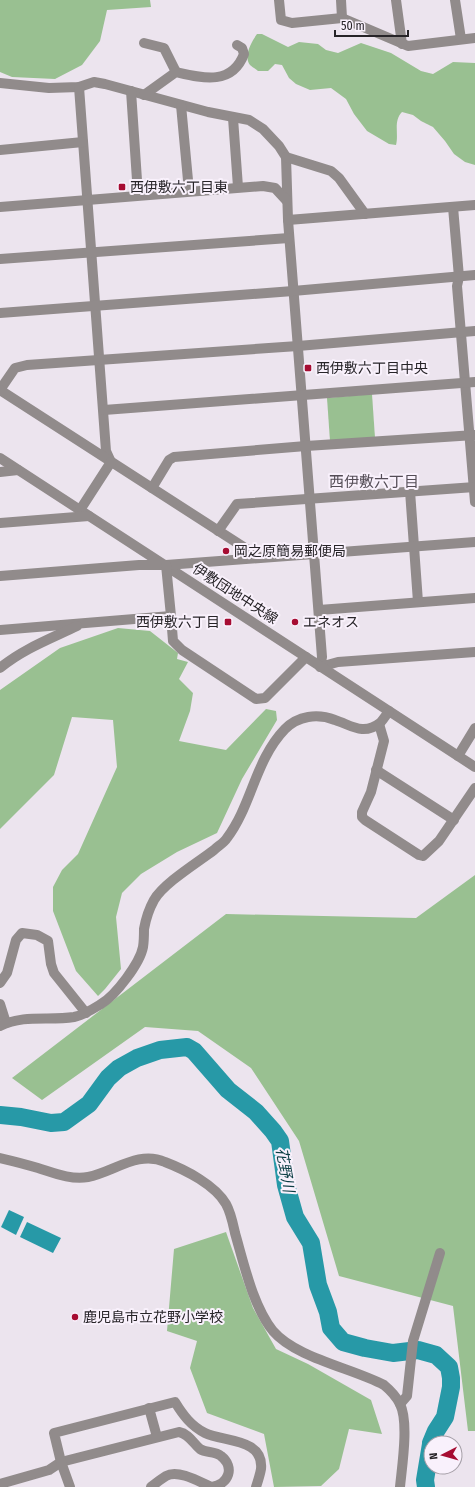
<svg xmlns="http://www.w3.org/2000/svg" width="475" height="1487" font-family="'Fira Sans Condensed','Noto Sans JP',sans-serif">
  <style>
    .green { fill: #99c091 }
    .water { fill: #2799a7 }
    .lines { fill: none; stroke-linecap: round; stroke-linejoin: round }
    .river { stroke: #2799a7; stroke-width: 18 }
    .minor { stroke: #918b8b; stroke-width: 10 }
    .poi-dot { fill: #a60c32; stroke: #f9f1fc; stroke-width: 1.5 }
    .labels { text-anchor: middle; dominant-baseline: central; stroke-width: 4; stroke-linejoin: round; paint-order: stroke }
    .poi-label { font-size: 14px; fill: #272428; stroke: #f9f1fc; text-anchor: start }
    .street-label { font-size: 14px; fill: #272428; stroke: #f9f1fc }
    .neighbourhood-label { font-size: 15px; fill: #544d56; stroke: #f9f1fc }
    .water-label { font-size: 15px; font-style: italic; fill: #0c3e44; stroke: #f9f1fc }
  </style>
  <rect width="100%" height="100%" fill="#ece4ee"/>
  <g class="green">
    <path d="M 0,0 L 150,0 L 151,7 L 107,10 L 100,41 L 82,65 L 55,79 L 12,77 L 0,72 Z"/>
    <path d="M 257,34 L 262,34 L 288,47 L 299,42 L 318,44 L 326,50 L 338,53 L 361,43 L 391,53 L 421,71 L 433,74 L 453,62 L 475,63 L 475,165 L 465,162 L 454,154 L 445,141 L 433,127 L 421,121 L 413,115 L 402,112 C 393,121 399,134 396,145 L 389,144 L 367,131 L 354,114 L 346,99 L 331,88 L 310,90 L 296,84 L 289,78 L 282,65 L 275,64 L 268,71 L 258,71 C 256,69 252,67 250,65 C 243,56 252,41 257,34 Z"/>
    <path d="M 372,394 L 375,438 L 330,441 L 327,398 Z"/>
    <path d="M 118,628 L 150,631 L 178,653 L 177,659 L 188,662 L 179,679 L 193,693 L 190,711 L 179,741 L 226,750 L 266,709 L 276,711 L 277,720 L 242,779 L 217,833 L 177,852 L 141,874 L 122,893 L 116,917 L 121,969 L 105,989 L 98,996 L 76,971 L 53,911 L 53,887 L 62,870 L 78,854 L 117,767 L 113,720 L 72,717 L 54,775 L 0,829 L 0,690 L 60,648 Z"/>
    <path d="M 475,875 L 475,1431 L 468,1431 L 453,1306 L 339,1276 L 299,1141 L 251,1068 L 198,1031 L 145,1027 L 42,1100 L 12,1078 L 226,914 L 416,918 Z"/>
    <path d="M 226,1232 L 253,1308 L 276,1349 L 308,1364 L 371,1400 L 382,1434 L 349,1429 L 339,1469 L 321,1486 L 274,1487 L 264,1434 L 207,1413 L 190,1368 L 197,1341 L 167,1331 L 174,1249 Z"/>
  </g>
  <g class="water">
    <path d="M 9,1210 L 24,1217 L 16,1235 L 1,1227 Z"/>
    <path d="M 27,1222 L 61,1238 L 53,1253 L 20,1237 Z"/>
  </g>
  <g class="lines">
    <g class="river">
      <path d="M 0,1115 L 21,1117 L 51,1123 L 64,1122 L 89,1104 L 108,1078 L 119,1068 L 137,1058 L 160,1050 L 187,1047 L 194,1051 L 228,1090 L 256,1112 L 273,1131 L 280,1141 L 286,1185 L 295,1217 L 311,1243 L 318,1285 L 328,1312 L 331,1328 L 343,1342 L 365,1348 L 393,1353 L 418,1350 L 436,1355 L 449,1367 L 451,1378 L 451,1387 L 445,1417 L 436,1431 L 431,1443"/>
      <path d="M 426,1487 L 425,1480 L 431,1444"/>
    </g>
    <g class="minor">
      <path d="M 279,0 L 281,20 L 292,23 L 342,18 L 408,46 L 475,38"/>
      <path d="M 341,0 L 342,18"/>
      <path d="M 396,0 L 402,44"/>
      <path d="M 455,0 L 461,39"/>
      <path d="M 144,43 L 164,48 L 176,72"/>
      <path d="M 0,83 L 49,88 L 79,87 L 94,82 L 105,84 L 208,112 L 249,120 L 263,129 L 279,146 L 286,157 L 288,220 L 322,657 L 320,667 L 338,662 L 475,652"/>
      <path d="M 79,87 L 106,451 L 111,462"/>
      <path d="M 131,91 L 138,195"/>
      <path d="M 144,95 L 176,72 C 202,78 232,86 244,54 L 242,48 L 237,45"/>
      <path d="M 181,105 L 189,191"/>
      <path d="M 233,118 L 238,187"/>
      <path d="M 0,150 L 83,142"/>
      <path d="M 286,157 L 331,171 L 339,178 L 365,214"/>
      <path d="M 0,207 L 263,186 L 275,188 L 287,201"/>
      <path d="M 453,207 L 459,277 L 457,286 L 475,502"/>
      <path d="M 288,220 L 475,205"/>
      <path d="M 0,259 L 289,238"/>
      <path d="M 0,313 L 293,291 L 475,275"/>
      <path d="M 0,390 L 15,368 L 27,365 L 298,346 L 475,331"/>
      <path d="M 0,390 L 259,557"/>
      <path d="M 104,410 L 475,382"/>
      <path d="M 0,458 L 475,767"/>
      <path d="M 0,472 L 18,470"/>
      <path d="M 152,488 L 169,460 L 174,457 L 306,446 L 475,435"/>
      <path d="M 410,491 L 418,602"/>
      <path d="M 80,510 L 111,462"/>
      <path d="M 0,523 L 89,516"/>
      <path d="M 218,531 L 237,504 L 475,487"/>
      <path d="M 0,576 L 139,565 L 166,565 L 475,542"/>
      <path d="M 319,610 L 475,598"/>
      <path d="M 171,616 L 173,641 L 182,650 L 256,699 L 265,698 L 306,657"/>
      <path d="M 0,630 L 171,616 L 166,565"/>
      <path d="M 0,668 C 23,649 50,639 77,626"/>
      <path d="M 379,724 L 384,741 L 371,792 L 362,812 L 362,817 L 365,820 L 419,855 L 423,856 L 439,841 L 475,788"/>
      <path d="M 458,756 L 475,728"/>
      <path d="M 376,770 L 454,820"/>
      <path d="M 0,983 L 7,973 L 16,940 L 22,933 L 37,935 L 48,941 L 51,964 L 54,973 L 86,1013"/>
      <path d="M 0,1004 L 6,1023"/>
      <path d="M 0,1026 C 25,1014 48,1021 74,1017 C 84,1015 93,1009 101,1004 C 116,995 140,963 143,947 C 144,941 144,935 144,929 C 146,918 149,909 154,900 C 164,883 197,863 214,850 C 218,846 224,843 227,838 C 252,805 255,760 285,729 C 298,716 317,713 335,720 C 351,725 363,736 380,723 C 383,720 386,715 389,711"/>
      <path d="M 0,1158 C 13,1161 25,1164 38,1168 C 54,1173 71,1180 88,1177 C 114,1172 138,1150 165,1162 C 186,1170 215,1185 226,1204 C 231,1213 233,1224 235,1233 C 244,1264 253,1306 273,1331 C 296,1358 352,1368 384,1385 C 390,1390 396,1396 400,1404 C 409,1422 402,1466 400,1487"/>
      <path d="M 400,1404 L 407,1396 L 413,1341 L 440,1253"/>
      <path d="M 149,1408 L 157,1437"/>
      <path d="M 0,1484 L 49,1470 L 61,1462 L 179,1432 C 189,1434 193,1443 200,1449 C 206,1453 215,1451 221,1456 C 235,1467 229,1484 212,1487"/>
      <path d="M 70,1487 L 61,1462 L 54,1433 L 175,1402 C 183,1415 191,1426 205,1433 C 224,1442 264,1438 261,1469 C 260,1475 258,1481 256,1487"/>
      <path d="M 151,1487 C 156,1483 161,1479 166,1476 C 178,1469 200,1482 211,1487"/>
    </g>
  </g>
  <g class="poi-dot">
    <rect x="118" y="183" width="8" height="8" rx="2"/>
    <rect x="304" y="364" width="8" height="8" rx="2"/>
    <circle cx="226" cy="551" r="4"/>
    <rect x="224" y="618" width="8" height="8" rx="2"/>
    <circle cx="295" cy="622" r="4"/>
    <circle cx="75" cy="1317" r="4"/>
  </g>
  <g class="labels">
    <g class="poi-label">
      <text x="130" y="187">西伊敷六丁目東</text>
      <text x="316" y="368">西伊敷六丁目中央</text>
      <text x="234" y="551">岡之原簡易郵便局</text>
      <text x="220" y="622" text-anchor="end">西伊敷六丁目</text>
      <text x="303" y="622">エネオス</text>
      <text x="83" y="1317">鹿児島市立花野小学校</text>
    </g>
    <g class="street-label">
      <text transform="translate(235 594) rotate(33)">伊敷団地中央線</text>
    </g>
    <g class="neighbourhood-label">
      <text x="374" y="482">西伊敷六丁目</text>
    </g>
    <g class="water-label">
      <text transform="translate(285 1170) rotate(80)">花野川</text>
    </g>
  </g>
  <g transform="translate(443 1455) rotate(264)"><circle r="19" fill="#f9f1fc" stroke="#a59fa7"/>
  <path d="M0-3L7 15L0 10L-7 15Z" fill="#a60c32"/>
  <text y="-6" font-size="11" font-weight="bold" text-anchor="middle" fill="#272428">N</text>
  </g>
  <path d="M335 30v6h73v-6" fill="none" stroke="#272428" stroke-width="2"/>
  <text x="341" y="30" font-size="12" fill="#272428" stroke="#f9f1fc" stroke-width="3" paint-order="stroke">50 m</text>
</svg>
